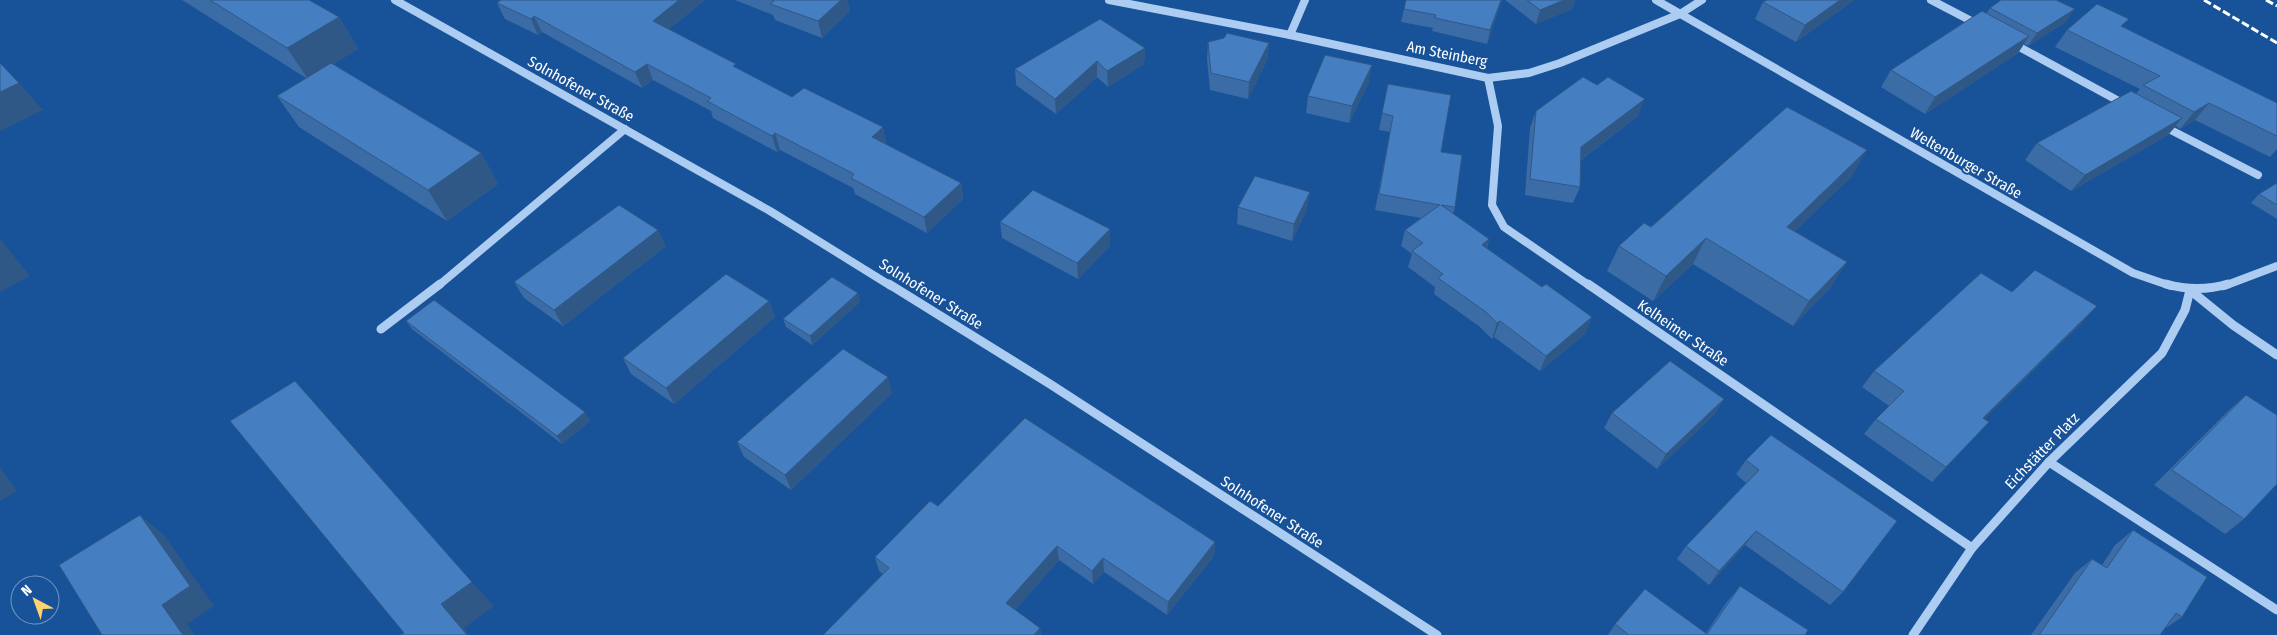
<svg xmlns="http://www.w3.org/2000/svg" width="2277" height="635" font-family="'Fira Sans Condensed',sans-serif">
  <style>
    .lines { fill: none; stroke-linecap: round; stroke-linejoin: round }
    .minor-far1 { stroke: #accdf1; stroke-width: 8 }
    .minor { stroke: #accdf1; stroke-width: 9 }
    .rail { stroke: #fff; stroke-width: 3; stroke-dasharray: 8 3; stroke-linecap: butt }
    .wall { fill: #3b6ca6 }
    .shaded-wall { fill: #305887 }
    .building { fill: #457ec1; stroke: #305887 }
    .labels { text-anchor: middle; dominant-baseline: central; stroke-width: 4; stroke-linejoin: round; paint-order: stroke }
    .street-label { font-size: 15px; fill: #fff; stroke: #185299 }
  </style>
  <rect width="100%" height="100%" fill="#185299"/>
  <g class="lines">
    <g class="minor-far1">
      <path d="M 395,0 L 770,211 L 891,286"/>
      <path d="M 1109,0 L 1290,35 L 1488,78 L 1529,73 L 1560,63 L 1680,14 L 1702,0"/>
      <path d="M 1656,0 L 2133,273 L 2171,286"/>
      <path d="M 1931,0 L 1979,25"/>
      <path d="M 1290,35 L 1305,0"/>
      <path d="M 2012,43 L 2126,105"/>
      <path d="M 1488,78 L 1498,126 L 1492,205 L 1504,227 L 1590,286"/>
      <path d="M 2163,126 L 2258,175"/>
      <path d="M 438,286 L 625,129"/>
      <path d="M 2224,286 L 2277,266"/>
    </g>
    <g class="minor">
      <path d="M 889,284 L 1050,384 L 1437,635"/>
      <path d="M 1588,284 L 1972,548"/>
      <path d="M 2166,284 C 2187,290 2208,290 2228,284"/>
      <path d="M 2190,290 L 2233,325 L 2277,355"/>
      <path d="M 381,329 L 440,284"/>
      <path d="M 2049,462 L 2277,610"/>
      <path d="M 1913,635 L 1972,548 L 2049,462 L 2162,353 L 2185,310 L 2190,290"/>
    </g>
    <g class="rail">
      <path d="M 2204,0 L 2277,43"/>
      <path d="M 2266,0 L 2277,6"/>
    </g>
  </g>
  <g class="wall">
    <path d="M 182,0 L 309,0 L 339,17 L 358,49 L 333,64 L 481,153 L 498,184 L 447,221 L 299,127 L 277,96 L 306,78 Z"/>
    <path d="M 501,0 L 705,0 L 669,29 L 737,68 L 792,97 L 883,127 L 886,144 L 961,183 L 963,199 L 927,233 L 855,194 L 853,188 L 780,150 L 777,152 L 713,118 L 711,111 L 653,80 L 642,88 L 542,32 L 538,35 L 505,19 L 497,3 Z"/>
    <path d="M 735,0 L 847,0 L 850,11 L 822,38 L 775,20 L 773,15 Z"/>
    <path d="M 1502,0 L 1487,44 L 1432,31 L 1433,28 L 1401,22 L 1404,9 Z"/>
    <path d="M 1505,0 L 1575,0 L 1572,9 L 1536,24 Z"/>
    <path d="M 1854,0 L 1796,42 L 1755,19 L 1763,2 Z"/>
    <path d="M 1990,8 L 2066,22 L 2028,46 L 2024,44 L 2018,53 L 1925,114 L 1881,87 L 1891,70 L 1986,14 Z"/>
    <path d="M 2123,27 L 2277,103 L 2277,149 L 2270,157 L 2195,120 L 2180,129 L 2176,126 L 2168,135 L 2071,191 L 2025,160 L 2037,143 L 2136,94 L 2140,89 L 2055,47 L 2067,30 Z"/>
    <path d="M 1208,42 L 1269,43 L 1267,60 L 1248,99 L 1210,90 L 1207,59 Z"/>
    <path d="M 1145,48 L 1144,64 L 1108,87 L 1097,77 L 1056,114 L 1016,85 L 1015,69 Z"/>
    <path d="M 1369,82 L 1349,123 L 1306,113 L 1308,96 Z"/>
    <path d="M 1388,84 L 1441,152 L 1455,207 L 1453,214 L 1489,239 L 1487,248 L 1586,333 L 1540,371 L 1494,337 L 1492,339 L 1480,327 L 1434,294 L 1435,287 L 1408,267 L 1412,254 L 1401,246 L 1405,230 L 1421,218 L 1375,210 L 1390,132 L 1379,130 Z"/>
    <path d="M 1536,111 L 1638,116 L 1581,160 L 1580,187 L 1573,203 L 1525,195 L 1530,128 Z"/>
    <path d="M 1852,176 L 1795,231 L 1847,262 L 1830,288 L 1793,326 L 1693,264 L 1653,301 L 1607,271 L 1619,246 L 1651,227 Z"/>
    <path d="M 2277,183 L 2277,219 L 2251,203 L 2259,194 Z"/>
    <path d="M 1238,207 L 1307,209 L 1292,241 L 1237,224 Z"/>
    <path d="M 1000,222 L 1110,229 L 1110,246 L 1078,279 L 1002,238 Z"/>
    <path d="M 666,246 L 563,326 L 524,298 L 514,282 Z"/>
    <path d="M 2012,292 L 2082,323 L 1984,419 L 1989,422 L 1932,482 L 1864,434 L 1876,419 L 1889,406 L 1862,387 L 1874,371 Z"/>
    <path d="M 858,293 L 860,302 L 812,345 L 786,327 L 783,319 Z"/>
    <path d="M 769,301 L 775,317 L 674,404 L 631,374 L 623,358 Z"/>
    <path d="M 406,321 L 585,412 L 590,421 L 562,444 L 412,329 Z"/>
    <path d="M 892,393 L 791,490 L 744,457 L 737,442 Z"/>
    <path d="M 2246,395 L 2244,519 L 2225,534 L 2154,485 L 2228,411 Z"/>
    <path d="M 1724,399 L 1714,415 L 1657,469 L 1604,428 L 1612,413 Z"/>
    <path d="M 1771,435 L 1843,592 L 1830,605 L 1745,545 L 1709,585 L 1677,559 L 1686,546 L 1746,483 L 1736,474 L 1746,460 Z"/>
    <path d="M 938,506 L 1215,542 L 1214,556 L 1167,615 L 1104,572 L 1093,584 L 1059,560 L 1015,610 L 1040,628 L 1041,635 L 823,635 L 883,574 L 879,571 L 875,557 Z"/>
    <path d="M 2133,530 L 2182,617 L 2164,629 L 2160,635 L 2031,635 L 2075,573 L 2092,559 L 2102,565 L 2115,545 Z"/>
    <path d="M 1740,586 L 1805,635 L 1608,635 L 1615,624 L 1706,633 L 1726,603 Z"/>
  </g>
  <g class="shaded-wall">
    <path d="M 679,0 L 705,0 L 659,37 L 653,21 Z"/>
    <path d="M 841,0 L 847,0 L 850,11 L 822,38 L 818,21 Z"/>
    <path d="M 1501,0 L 1502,0 L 1487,44 L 1490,30 Z"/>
    <path d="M 1564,0 L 1575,0 L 1572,9 L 1536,24 L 1540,10 Z"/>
    <path d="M 1840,0 L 1854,0 L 1796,42 L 1805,25 Z"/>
    <path d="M 2075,9 L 2066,22 L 2028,46 L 2037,33 Z"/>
    <path d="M 534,16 L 542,32 L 538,35 L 531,19 Z"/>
    <path d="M 339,17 L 358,49 L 308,79 L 287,48 Z"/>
    <path d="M 2029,36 L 2018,53 L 1925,114 L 1935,97 Z"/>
    <path d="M 1269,43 L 1267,60 L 1248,99 L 1249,82 Z"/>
    <path d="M 1145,48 L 1144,64 L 1108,87 L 1107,71 Z"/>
    <path d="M 1097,61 L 1097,77 L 1056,114 L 1055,99 Z"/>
    <path d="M 647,64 L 653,80 L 642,88 L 635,72 Z"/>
    <path d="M 1372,65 L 1369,82 L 1349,123 L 1352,106 Z"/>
    <path d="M 19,83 L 43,110 L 0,131 L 0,92 Z"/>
    <path d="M 1645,99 L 1638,116 L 1575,164 L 1581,147 Z"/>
    <path d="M 2209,103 L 2195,120 L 2180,129 L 2194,112 Z"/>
    <path d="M 2182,118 L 2168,135 L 2071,191 L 2085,175 Z"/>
    <path d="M 883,127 L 886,144 L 872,137 Z"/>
    <path d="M 775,133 L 780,150 L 777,152 L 772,136 Z"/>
    <path d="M 1867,150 L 1852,176 L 1773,253 L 1787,227 Z"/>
    <path d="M 481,153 L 498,184 L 447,221 L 428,190 Z"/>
    <path d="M 961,183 L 963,199 L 927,233 L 924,217 Z"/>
    <path d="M 1310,192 L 1307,209 L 1292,241 L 1294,224 Z"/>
    <path d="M 1110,229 L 1110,246 L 1078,279 L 1077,263 Z"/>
    <path d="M 658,230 L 666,246 L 563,326 L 554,310 Z"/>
    <path d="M 1706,238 L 1693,264 L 1653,301 L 1666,276 Z"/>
    <path d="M 0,239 L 30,276 L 0,292 Z"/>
    <path d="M 1489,239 L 1484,255 L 1482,245 Z"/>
    <path d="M 1847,262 L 1830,288 L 1793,326 L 1809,301 Z"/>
    <path d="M 858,293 L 860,302 L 812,345 L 810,336 Z"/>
    <path d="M 769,301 L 775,317 L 674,404 L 666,388 Z"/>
    <path d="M 2097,306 L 2082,323 L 1969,434 L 1983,418 Z"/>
    <path d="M 1592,317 L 1586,333 L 1540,371 L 1546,356 Z"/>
    <path d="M 1500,321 L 1494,337 L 1492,339 L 1497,323 Z"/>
    <path d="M 888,377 L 892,393 L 791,490 L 785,475 Z"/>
    <path d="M 1724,399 L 1714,415 L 1657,469 L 1666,454 Z"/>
    <path d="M 585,412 L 590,421 L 562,444 L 557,436 Z"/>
    <path d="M 0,467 L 17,491 L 0,501 Z"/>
    <path d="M 140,515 L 164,535 L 214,606 L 187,624 L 195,635 L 183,635 L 162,605 Z"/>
    <path d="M 1756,531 L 1745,545 L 1709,585 L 1719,571 Z"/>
    <path d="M 1215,542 L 1214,556 L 1167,615 L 1168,602 Z"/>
    <path d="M 1057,546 L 1059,560 L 1009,617 L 1006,603 Z"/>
    <path d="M 1103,558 L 1104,572 L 1093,584 L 1092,571 Z"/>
    <path d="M 472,582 L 494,606 L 464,628 L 469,635 L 467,635 L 441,604 Z"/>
    <path d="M 1040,628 L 1041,635 L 1034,635 Z"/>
  </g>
  <g class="building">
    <path d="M 210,0 L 309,0 L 339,17 L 287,48 Z"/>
    <path d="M 501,0 L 679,0 L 653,21 L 736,64 L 733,66 L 792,97 L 804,88 L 883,127 L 872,137 L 961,183 L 924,217 L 851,178 L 854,174 L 775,133 L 772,136 L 707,101 L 711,98 L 647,64 L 635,72 L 534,16 L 531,19 L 497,3 Z"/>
    <path d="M 772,0 L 841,0 L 818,21 L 770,4 L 774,1 Z"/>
    <path d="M 1406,0 L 1501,0 L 1490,30 L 1435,18 L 1436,15 L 1404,9 Z"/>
    <path d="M 1527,0 L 1564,0 L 1540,10 Z"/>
    <path d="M 1767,0 L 1840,0 L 1805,25 L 1763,2 Z"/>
    <path d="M 2001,0 L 2056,0 L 2075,9 L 2037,33 L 1990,8 Z"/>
    <path d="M 2097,4 L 2129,19 L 2121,26 L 2277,103 L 2277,136 L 2209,103 L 2194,112 L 2143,85 L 2160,76 L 2067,30 Z"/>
    <path d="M 1982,11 L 2029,36 L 1935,97 L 1891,70 Z"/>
    <path d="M 1100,19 L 1145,48 L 1107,71 L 1097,61 L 1055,99 L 1015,69 Z"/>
    <path d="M 1227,33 L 1269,43 L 1249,82 L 1211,73 L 1208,42 L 1224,38 Z"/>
    <path d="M 1325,55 L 1372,65 L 1352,106 L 1308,96 Z"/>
    <path d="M 0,63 L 19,83 L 0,92 Z"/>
    <path d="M 331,63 L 481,153 L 428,190 L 277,96 Z"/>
    <path d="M 1583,77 L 1597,85 L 1608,77 L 1645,99 L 1581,147 L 1580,187 L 1530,179 L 1536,111 Z"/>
    <path d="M 1388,84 L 1451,95 L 1441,152 L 1462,155 L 1455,207 L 1441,205 L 1489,239 L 1482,245 L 1542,287 L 1546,284 L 1592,317 L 1546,356 L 1500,321 L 1497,323 L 1486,312 L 1438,278 L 1443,274 L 1412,251 L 1423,243 L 1405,230 L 1440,205 L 1379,194 L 1393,116 L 1382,113 Z"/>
    <path d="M 2131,91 L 2182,118 L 2085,175 L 2037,143 Z"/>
    <path d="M 1787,107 L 1867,150 L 1787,227 L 1847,262 L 1809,301 L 1706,238 L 1666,276 L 1619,246 L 1644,223 L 1651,227 Z"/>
    <path d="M 1255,176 L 1310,192 L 1294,224 L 1238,207 Z"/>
    <path d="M 2277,183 L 2277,205 L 2259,194 Z"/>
    <path d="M 1033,190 L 1110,229 L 1077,263 L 1000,222 Z"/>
    <path d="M 619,205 L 658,230 L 554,310 L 514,282 Z"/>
    <path d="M 2035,270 L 2097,306 L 1983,418 L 1989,422 L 1946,467 L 1876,419 L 1904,391 L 1874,371 L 1981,273 L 2012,292 Z"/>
    <path d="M 726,274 L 769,301 L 666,388 L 623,358 Z"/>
    <path d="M 832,277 L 858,293 L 810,336 L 783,319 Z"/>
    <path d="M 434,300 L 585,412 L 557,436 L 406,321 Z"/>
    <path d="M 843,349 L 888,377 L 785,475 L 737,442 Z"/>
    <path d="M 1670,361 L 1724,399 L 1666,454 L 1612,413 Z"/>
    <path d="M 295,381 L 472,582 L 441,604 L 467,635 L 400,635 L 404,633 L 230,421 Z"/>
    <path d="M 2246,395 L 2277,415 L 2277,484 L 2244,519 L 2172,470 Z"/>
    <path d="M 1025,418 L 1215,542 L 1168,602 L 1103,558 L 1092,571 L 1057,546 L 1006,603 L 1040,628 L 1034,635 L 823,635 L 889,568 L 875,557 L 930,501 L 938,506 Z"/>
    <path d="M 1771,435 L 1897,521 L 1843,592 L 1756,531 L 1719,571 L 1686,546 L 1759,470 L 1746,460 Z"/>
    <path d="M 140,515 L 190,586 L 162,605 L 183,635 L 102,635 L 59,565 Z"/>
    <path d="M 2133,530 L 2207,577 L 2182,617 L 2176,613 L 2160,635 L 2039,635 L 2092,559 L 2107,568 Z"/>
    <path d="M 1740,586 L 1808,630 L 1805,635 L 1629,635 L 1615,624 L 1645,589 L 1707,634 Z"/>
  </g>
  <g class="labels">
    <g class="street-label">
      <text transform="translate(1447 54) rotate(11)">Am Steinberg</text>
      <text transform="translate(581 89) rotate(29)">Solnhofener Straße</text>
      <text transform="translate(1966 163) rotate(30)">Weltenburger Straße</text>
      <text transform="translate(931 294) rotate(32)">Solnhofener Straße</text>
      <text transform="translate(1683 333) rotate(34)">Kelheimer Straße</text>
      <text transform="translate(2042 451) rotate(-46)">Eichstätter Platz</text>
      <text transform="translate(1272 512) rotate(33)">Solnhofener Straße</text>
    </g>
  </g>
  <g transform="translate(35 600) rotate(319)"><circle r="24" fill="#185299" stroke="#7497c2"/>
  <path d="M0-4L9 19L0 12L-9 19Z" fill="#ffd36d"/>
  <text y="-8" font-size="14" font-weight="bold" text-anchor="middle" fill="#ffffff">N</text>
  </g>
</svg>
